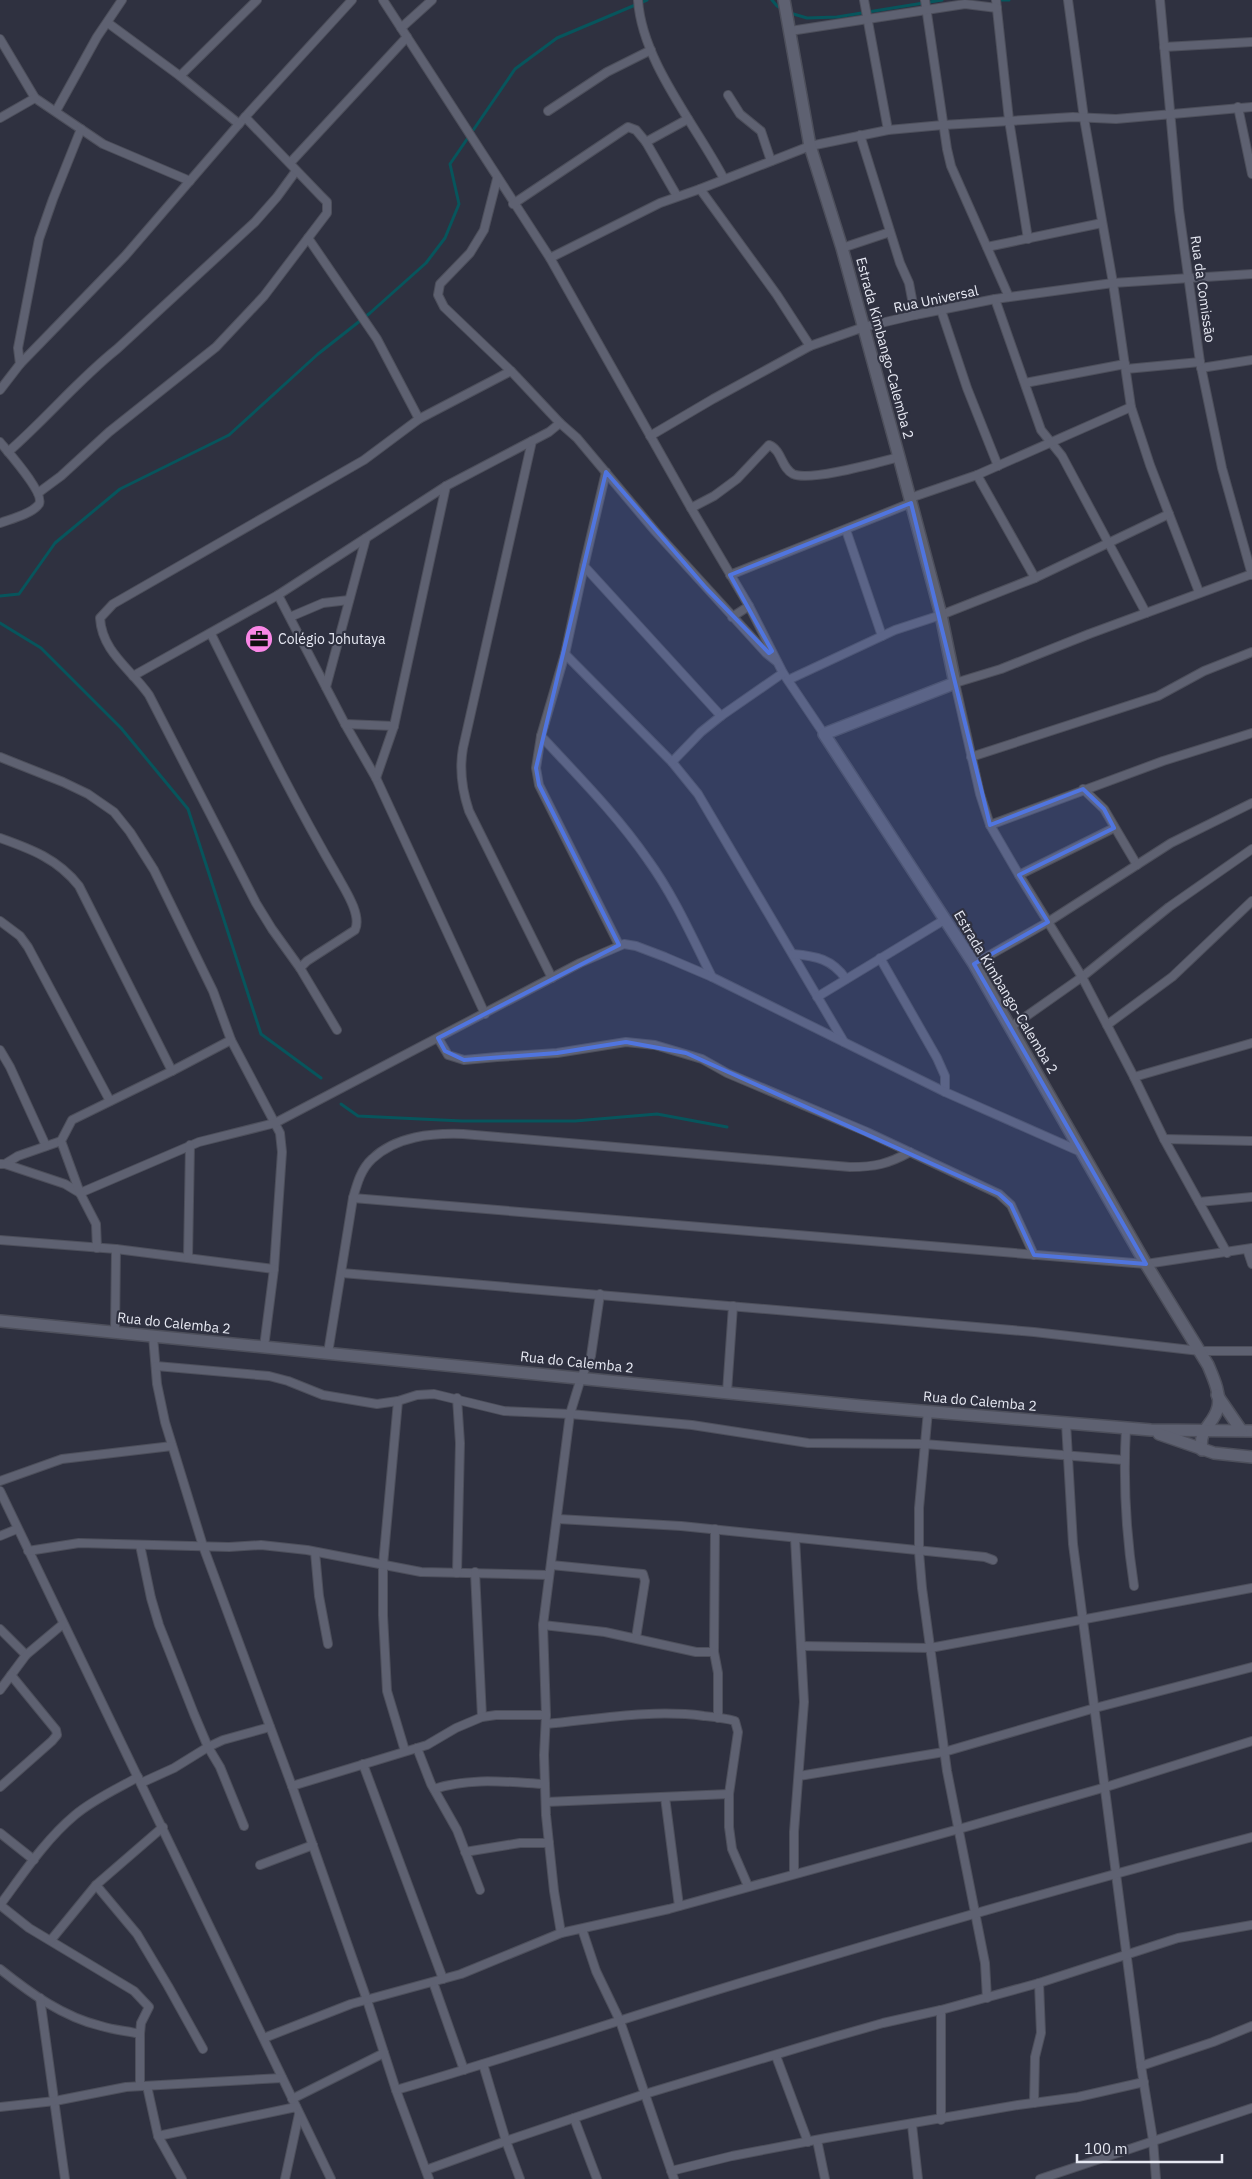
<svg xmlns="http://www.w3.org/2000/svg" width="1252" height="2179" font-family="'IBM Plex Sans',sans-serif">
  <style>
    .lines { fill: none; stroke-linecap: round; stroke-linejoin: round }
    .stream { stroke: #07555c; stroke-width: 3 }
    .minor-casing { stroke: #4d4f5b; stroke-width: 10 }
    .secondary-casing { stroke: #4d4f5b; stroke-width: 14 }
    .minor { stroke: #5e6171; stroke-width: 8 }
    .secondary { stroke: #5e6171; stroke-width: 11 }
    .marked { fill: #5075df; fill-opacity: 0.2; stroke: #5075df; stroke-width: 4; stroke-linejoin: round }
    .labels { text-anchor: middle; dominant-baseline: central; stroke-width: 4.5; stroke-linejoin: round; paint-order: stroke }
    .street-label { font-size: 14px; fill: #e7e9f3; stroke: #2f3140 }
    .poi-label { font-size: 14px; fill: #e7e9f3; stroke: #2f3140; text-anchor: start }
  </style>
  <rect width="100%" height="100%" fill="#2f3140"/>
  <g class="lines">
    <g class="stream">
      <path d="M 772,0 L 777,6 L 782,9"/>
      <path d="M 997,0 L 1009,0"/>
      <path d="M 790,13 L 807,18 L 837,17 L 942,0"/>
      <path d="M 0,596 L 19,594 L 55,543 L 120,489 L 229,435 L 318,354 L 370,313 L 426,263 L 445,238 L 459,204 L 450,164 L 515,69 L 557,38 L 647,0"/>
      <path d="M 0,623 L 41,648 L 121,728 L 188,809 L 261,1034 L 321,1078"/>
      <path d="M 341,1104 L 358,1116 L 462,1121 L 575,1121 L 657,1114 L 727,1127"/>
    </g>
    <defs>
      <g id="minor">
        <path d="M 383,0 L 550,258 L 691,508 L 749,606 L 783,673 L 824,734"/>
        <path d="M 638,0 C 642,62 696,125 724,179"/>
        <path d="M 864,0 L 888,130"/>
        <path d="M 925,0 L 947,149 L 951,166 L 1009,297"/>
        <path d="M 996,0 L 1009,120 L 1028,239"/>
        <path d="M 1068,0 L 1084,118 L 1113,283 L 1131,407 L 1150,465 L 1199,592"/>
        <path d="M 1160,0 L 1179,210 L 1200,362 L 1222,468 L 1252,575"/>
        <path d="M 108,23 L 180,76 L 239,124"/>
        <path d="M 401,28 L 432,0"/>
        <path d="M 790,31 L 965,4 L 997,8"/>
        <path d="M 0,39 L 35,98 L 103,144 L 190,181"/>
        <path d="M 1164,47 L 1252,42"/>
        <path d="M 180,76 L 257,0"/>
        <path d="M 728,95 L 740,114 L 761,131 L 771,161"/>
        <path d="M 1238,107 L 1252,174"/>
        <path d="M 56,111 L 97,37 L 122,0"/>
        <path d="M 548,111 L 607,72 L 651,50"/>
        <path d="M 0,118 L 35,98"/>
        <path d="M 860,135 L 900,263 L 909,283 L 915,315"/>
        <path d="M 646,142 L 688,119"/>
        <path d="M 290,163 L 407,37"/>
        <path d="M 497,179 L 484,230 L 470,253 L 440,284 L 438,295 L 444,307 L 511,371 L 560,423 L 577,438 L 655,531 L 766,653 L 776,661"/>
        <path d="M 700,189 L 777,295 L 810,346"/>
        <path d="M 513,204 L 628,127 L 636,130 L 646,142 L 677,196"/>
        <path d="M 308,238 L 377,339 L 419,419"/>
        <path d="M 987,247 L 1102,223"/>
        <path d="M 842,248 L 890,232"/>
        <path d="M 550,258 L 660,203 L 700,189 L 810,146 L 888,130 L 943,125 L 1073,117 L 1116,119 L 1252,107"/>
        <path d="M 995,299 L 1041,430 L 1062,456 L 1146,613"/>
        <path d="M 941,310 L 967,388 L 998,466"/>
        <path d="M 20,364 L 18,348 L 39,239 L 53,199 L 81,129"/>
        <path d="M 1201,368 L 1252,360"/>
        <path d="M 1126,369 L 1200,362"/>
        <path d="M 1025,383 L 1125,364"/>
        <path d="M 0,390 L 20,364 L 125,256 L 245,117 L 352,0"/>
        <path d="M 650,436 L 713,399 L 810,346 L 864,327 L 915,315 L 995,299 L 1113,283 L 1252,274"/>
        <path d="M 532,441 L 463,748 C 459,770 462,790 469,811 L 552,978"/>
        <path d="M 0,442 C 8,452 45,493 39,504 C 32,514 11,519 0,523"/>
        <path d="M 8,452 C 46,419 78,380 117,349 L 255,222 L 277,197 L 296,171"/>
        <path d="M 606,472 L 584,566 L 565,654 L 541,736 L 536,768 L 539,785 L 619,945"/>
        <path d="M 977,475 L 1035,578"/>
        <path d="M 38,493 L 61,476 L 109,432 L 216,347 L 264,296 L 327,213 L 327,202 L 321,196 L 245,117"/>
        <path d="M 910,498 L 977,475 L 1131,407"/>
        <path d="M 691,508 L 714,496 L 737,479 L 769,445 C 782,450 781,468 793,474 C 810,482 879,462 899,457"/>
        <path d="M 846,530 L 882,636"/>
        <path d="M 584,566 L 721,716"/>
        <path d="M 730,575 L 911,503"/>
        <path d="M 278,595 L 345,724 L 376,778 L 485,1014"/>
        <path d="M 290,617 L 323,603 L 349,600"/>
        <path d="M 732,617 L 749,606"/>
        <path d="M 211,634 C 252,716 292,798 338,877 C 345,890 362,915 355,930 L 307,961 L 300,968 L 337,1030"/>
        <path d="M 565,654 L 672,762 L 698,794 L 844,1042"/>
        <path d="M 133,676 L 278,595 L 446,486 L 549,432 L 560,423"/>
        <path d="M 788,680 L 895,630 L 941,615 L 1035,578 L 1169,514"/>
        <path d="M 326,687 L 366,538"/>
        <path d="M 345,724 L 394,726"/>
        <path d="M 541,736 C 578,776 617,815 648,860 C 674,896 692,937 712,977"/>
        <path d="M 0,757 L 63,782 L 88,794 L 114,812 L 130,832 L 154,870 L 213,991 L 231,1040 L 280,1133 L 282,1152 L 274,1269 L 264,1347"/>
        <path d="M 971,757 L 1158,696 L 1204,671 L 1252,652"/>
        <path d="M 672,762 L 701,732 L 721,716 L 783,673"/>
        <path d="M 376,778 L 394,726 L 446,486"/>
        <path d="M 1083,789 L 1104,809 L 1137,865"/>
        <path d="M 990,825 L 1163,761 L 1252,733"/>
        <path d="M 0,838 C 31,849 58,859 79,886 L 172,1071"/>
        <path d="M 1019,875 L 1114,828"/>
        <path d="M 0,921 L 20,936 L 28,947 L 110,1101"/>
        <path d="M 793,954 C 816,956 832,959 846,979"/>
        <path d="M 880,958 L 937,1058 L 945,1076 L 945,1092"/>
        <path d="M 974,964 L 1048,922 L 1171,843 L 1252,803"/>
        <path d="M 300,968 L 272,929 L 256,903 L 149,695 C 131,669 102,652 100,618 L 113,604 L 364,460 L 419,419 L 511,371"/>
        <path d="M 817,997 L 944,920"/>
        <path d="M 1107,1025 L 1172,977 L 1252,901"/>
        <path d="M 1011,1027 L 1082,977 L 1169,907 L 1252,849"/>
        <path d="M 438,1038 L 448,1055 L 464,1060 L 497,1057 L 557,1053 L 626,1042 L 655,1045 L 702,1059 L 727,1073 L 867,1132 L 999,1194 L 1011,1205 L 1034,1255"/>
        <path d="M 0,1050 L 10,1067 L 46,1146"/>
        <path d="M 1134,1077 L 1252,1043"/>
        <path d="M 1164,1139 L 1252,1141"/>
        <path d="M 0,1164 L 5,1164 L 18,1156 L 61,1141"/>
        <path d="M 5,1164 L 65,1184 L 80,1193"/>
        <path d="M 80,1193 L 199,1142 L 275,1123 L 580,963 L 624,944 L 636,946 L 665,957 L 712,977 L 945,1092 L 1081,1152"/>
        <path d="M 353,1198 L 1146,1264 L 1252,1248"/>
        <path d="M 1199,1202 L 1252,1197"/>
        <path d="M 0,1240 L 116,1249 L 274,1269"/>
        <path d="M 97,1248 L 96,1224 L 80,1193 L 61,1141 L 72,1120 L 172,1071 L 231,1040"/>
        <path d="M 1247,1249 L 1252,1264"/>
        <path d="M 1227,1253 L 1164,1139 L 1134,1077 L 1082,977 L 1019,875 L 990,825 L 980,794 L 955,683 L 1001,669 L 1089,634 L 1252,574"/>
        <path d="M 188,1258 L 190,1145"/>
        <path d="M 342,1273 L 1034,1332 L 1200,1351 L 1252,1351"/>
        <path d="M 115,1332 L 116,1249"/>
        <path d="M 153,1336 L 157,1384 L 165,1422 L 203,1546 L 292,1786 L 367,2000 L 396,2090 L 429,2179"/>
        <path d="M 328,1353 L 353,1198 C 357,1184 361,1169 372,1159 C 396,1136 432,1133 463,1134 L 850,1167 C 875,1167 888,1164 910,1152"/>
        <path d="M 156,1366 L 269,1376 L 288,1381 L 323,1395 L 377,1404 L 398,1401 L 417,1395 L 434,1394 L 504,1411 L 570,1414 L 692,1425 L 808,1443 L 924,1444 L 1124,1460"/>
        <path d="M 727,1392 L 733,1306"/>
        <path d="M 398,1401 L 383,1565 L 383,1615 L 387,1691 L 405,1751"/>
        <path d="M 928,1411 L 919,1508 L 919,1552 L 922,1588 L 947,1771 L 985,1963 L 987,1998"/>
        <path d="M 1066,1423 L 1073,1544 L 1141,2066 L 1153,2140 L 1156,2179"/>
        <path d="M 1126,1428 C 1123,1481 1126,1534 1134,1586"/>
        <path d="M 0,1481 L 62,1459 L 172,1446"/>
        <path d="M 0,1491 L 331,2179"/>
        <path d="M 558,1519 L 681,1526 L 985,1557 L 993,1560"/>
        <path d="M 0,1536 L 17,1529"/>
        <path d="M 140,1545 L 151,1598 L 159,1625 L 194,1714 L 208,1747 L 220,1767 L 244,1826"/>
        <path d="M 28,1551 L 79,1543 L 229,1547 L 261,1545 L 307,1550 L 421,1572 L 549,1575"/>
        <path d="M 315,1552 L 319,1596 L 328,1644"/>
        <path d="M 551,1565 L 643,1574 L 645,1581 L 636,1638"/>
        <path d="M 475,1572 L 482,1717"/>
        <path d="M 457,1573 L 460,1443 L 457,1398"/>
        <path d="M 543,1625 L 605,1632 L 696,1652 L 714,1652 L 715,1529"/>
        <path d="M 0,1629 L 26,1655"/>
        <path d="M 802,1646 L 930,1648 L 1252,1588"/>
        <path d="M 714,1652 L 718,1673 L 718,1718"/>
        <path d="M 0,1690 L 26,1655 L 63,1624"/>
        <path d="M 546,1724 C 599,1719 651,1709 704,1716 C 714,1717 725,1718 735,1721 L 738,1732 L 729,1794 L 729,1827 L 732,1849 L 748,1886"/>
        <path d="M 417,1748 L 431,1784 L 457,1830 L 480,1890"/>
        <path d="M 363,1764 L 443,1979"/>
        <path d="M 799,1776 L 944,1752 L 1095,1708 L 1252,1667"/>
        <path d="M 141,1783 L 174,1768 L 208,1747 L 223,1740 L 270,1727"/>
        <path d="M 292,1786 L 427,1745 L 456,1728 L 482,1717 L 496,1715 L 546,1715"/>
        <path d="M 0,1787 L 52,1741 L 57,1735 L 56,1730 L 11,1675"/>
        <path d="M 434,1789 C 471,1777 507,1782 545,1784"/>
        <path d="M 665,1797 L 679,1906"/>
        <path d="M 546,1802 L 729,1794"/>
        <path d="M 0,1833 L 34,1860"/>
        <path d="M 465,1852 L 520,1843 L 549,1843"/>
        <path d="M 260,1865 L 313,1845"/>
        <path d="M 794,1874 L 794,1832 L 804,1702 L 795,1538"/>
        <path d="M 96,1885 L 137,1934 L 168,1986 L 203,2049"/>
        <path d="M 0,1905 L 29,1928 L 134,1991 L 149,2007 L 141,2023 L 140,2034 L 140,2086"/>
        <path d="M 0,1905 C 23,1874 45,1840 75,1815 C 94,1799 117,1789 138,1777"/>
        <path d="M 582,1929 L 596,1971 L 620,2021 L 674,2179"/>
        <path d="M 561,1933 L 554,1891 L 546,1815 L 544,1755 L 546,1715 L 543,1625 L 570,1414 L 581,1378 L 591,1356 L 600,1294"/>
        <path d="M 51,1940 L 96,1885 L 163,1827"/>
        <path d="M 0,1969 C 30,1993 63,2017 101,2026 C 114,2030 127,2031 140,2034"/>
        <path d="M 433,1982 L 464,2070"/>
        <path d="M 40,1998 L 65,2179"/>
        <path d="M 264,2038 L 351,2004 L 461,1974 L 561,1933 L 669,1909 L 959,1829 L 1106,1787 L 1252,1741"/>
        <path d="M 776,2056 L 808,2142"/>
        <path d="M 483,2064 L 506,2141 L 520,2179"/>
        <path d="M 1141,2066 L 1213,2042 L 1252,2026"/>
        <path d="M 147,2086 L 158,2136 L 182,2179"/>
        <path d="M 396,2090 C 504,2059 610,2023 717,1990 C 895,1936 1073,1884 1252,1837"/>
        <path d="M 292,2099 L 384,2053"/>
        <path d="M 1034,2103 L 1035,2057 L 1041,2033 L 1039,1983"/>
        <path d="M 0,2107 L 55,2101 L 126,2087 L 282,2078"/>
        <path d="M 574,2118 L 597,2179"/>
        <path d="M 941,2120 L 941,2010"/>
        <path d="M 912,2125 L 918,2179"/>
        <path d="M 158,2136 L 296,2107"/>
        <path d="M 817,2140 L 825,2179"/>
        <path d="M 426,2170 L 506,2141 L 645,2094 L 834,2037 L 883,2023 L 941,2010 L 1039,1983 L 1178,1938 L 1252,1925"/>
        <path d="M 671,2171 L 732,2156 L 826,2138 L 1018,2105 L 1078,2097 L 1144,2082"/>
        <path d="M 285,2179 L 299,2114"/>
        <path d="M 1040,2179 L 1252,2108"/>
      </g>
      <g id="secondary">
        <path d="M 784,0 L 810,146 L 842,248 L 899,457 L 941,615 L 955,683 L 824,734 L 974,964 L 1146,1264 L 1208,1365 C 1213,1377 1221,1394 1218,1407 C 1214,1425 1198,1428 1202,1450"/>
        <path d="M 0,1321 L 861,1406 L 1151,1430 L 1252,1431"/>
        <path d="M 1217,1395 L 1241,1430"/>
        <path d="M 1159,1434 L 1214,1453 L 1252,1457"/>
      </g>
    </defs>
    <use href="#minor" class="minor-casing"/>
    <use href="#secondary" class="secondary-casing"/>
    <use href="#minor" class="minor"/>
    <use href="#secondary" class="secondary"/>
  </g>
  <path class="marked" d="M 606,472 L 706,588 L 769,653 L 772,651 L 730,575 L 911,503 L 990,825 L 1083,789 L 1104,809 L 1114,828 L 1019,875 L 1048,922 L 974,964 L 1146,1264 L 1034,1255 L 1011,1205 L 999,1194 L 686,1053 L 626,1042 L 557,1053 L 464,1060 L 445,1051 L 438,1038 L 619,945 L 539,785 L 536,768 Z"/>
  <defs>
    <symbol id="office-disc" viewBox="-11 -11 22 22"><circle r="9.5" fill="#fa87e6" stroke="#2f3140"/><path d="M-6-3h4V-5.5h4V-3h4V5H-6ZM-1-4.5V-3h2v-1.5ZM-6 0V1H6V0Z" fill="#111"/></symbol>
  </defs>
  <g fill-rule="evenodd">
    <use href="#office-disc" x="243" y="623" width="32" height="32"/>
  </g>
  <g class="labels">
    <g class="street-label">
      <text transform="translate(1203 289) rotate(82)">Rua da Comissão</text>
      <text transform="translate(936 299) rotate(-12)">Rua Universal</text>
      <text transform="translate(885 348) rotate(75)">Estrada Kimbango-Calemba 2</text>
      <text transform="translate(1006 992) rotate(59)">Estrada Kimbango-Calemba 2</text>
      <text transform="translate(174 1323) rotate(6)">Rua do Calemba 2</text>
      <text transform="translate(577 1362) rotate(6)">Rua do Calemba 2</text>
      <text transform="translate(980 1401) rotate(5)">Rua do Calemba 2</text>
    </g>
    <g class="poi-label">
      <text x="278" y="639">Colégio Johutaya</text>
    </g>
  </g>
  <path d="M1077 2154v8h145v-8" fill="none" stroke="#e7e9f3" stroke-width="2.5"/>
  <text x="1084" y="2154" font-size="15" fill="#e7e9f3" stroke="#2f3140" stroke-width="4" paint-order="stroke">100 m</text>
</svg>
